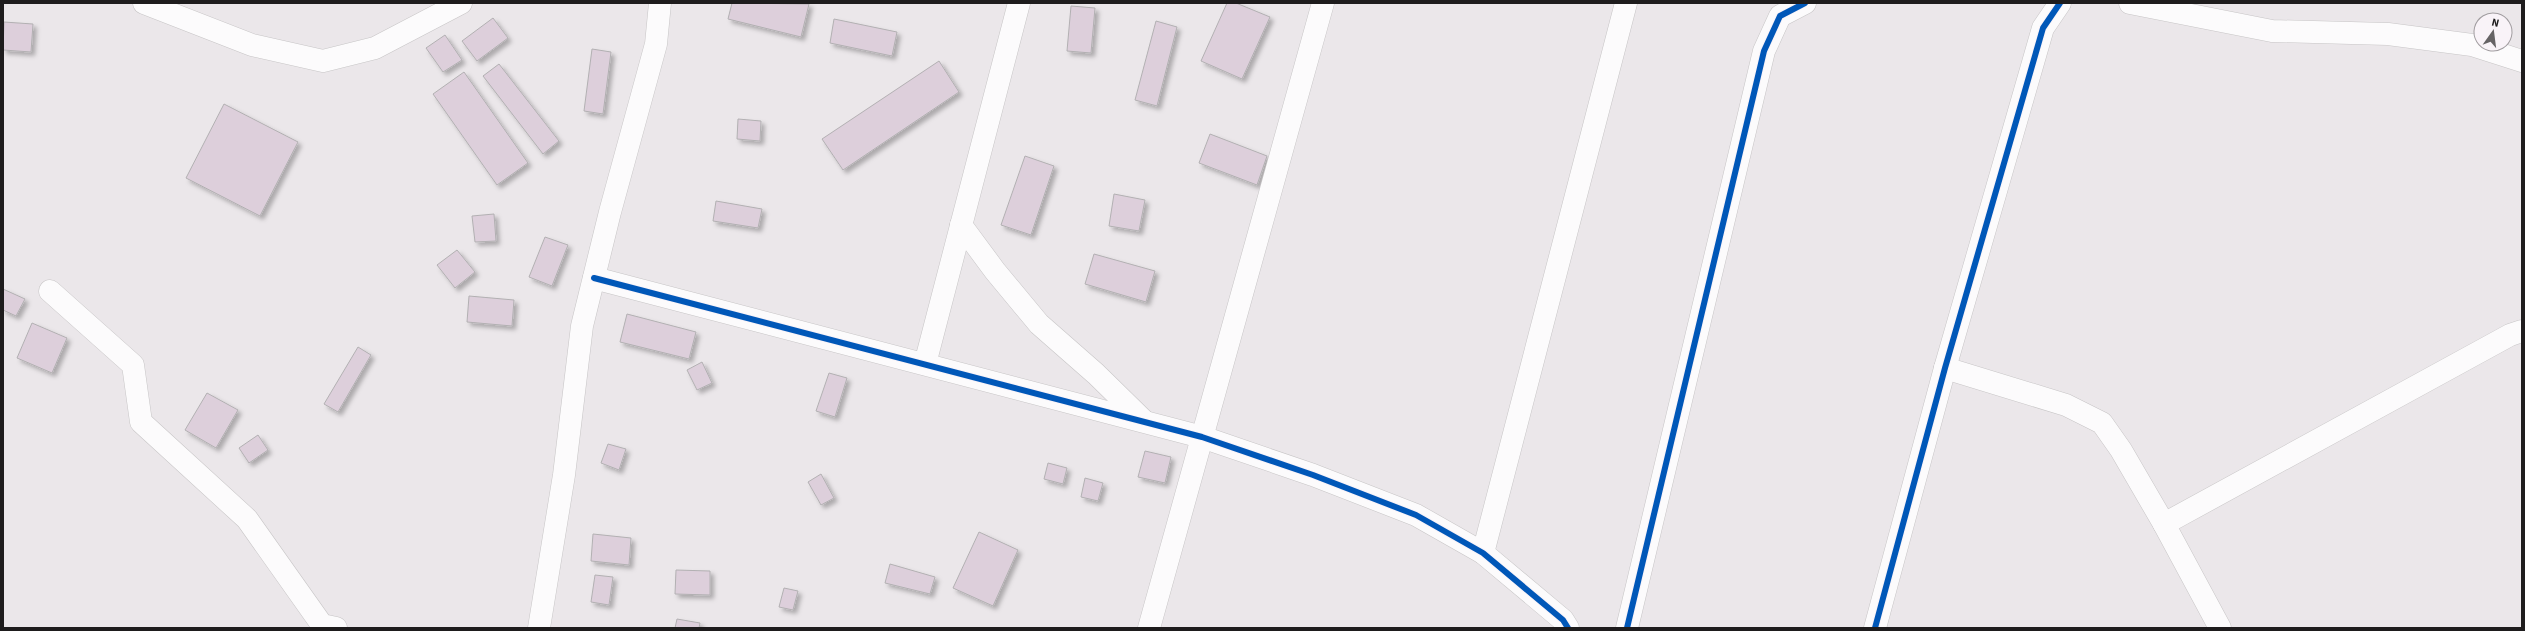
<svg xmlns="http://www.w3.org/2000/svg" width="2525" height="631" font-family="'Source Sans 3',sans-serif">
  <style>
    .building { fill: #ddcfdb; stroke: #b2b0b2; filter: url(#shadow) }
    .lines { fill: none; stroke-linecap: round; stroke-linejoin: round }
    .minor-casing { stroke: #c7c5c6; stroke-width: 23 }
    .minor { stroke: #fcfbfc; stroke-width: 22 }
    .cycleway-casing { stroke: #f9f3f8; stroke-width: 8 }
    .cycleway { stroke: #0057b8; stroke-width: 6 }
  </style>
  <defs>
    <filter id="shadow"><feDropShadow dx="3.5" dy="3.5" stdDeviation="2" flood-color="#0004"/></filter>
  </defs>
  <rect width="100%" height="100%" fill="#ebe7ea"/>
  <g class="building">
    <path d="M 732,3 L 809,4 L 801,37 L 728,19 Z"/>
    <path d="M 1227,3 L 1236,3 L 1270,17 L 1242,79 L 1201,61 Z"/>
    <path d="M 1071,6 L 1095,8 L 1091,53 L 1067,51 Z"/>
    <path d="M 493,18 L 508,38 L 477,61 L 462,41 Z"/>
    <path d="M 834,19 L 897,32 L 892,56 L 830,43 Z"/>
    <path d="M 1156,21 L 1177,27 L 1157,106 L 1135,100 Z"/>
    <path d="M 4,22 L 33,24 L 31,52 L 3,50 Z"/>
    <path d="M 445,35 L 462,60 L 443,72 L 426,48 Z"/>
    <path d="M 592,49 L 611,52 L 603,114 L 584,111 Z"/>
    <path d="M 939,61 L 959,92 L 843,170 L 822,139 Z"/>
    <path d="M 499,64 L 559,141 L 543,154 L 483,76 Z"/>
    <path d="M 464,72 L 528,163 L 497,185 L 433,94 Z"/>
    <path d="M 224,104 L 298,142 L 260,216 L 186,178 Z"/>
    <path d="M 738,119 L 761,121 L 760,141 L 737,139 Z"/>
    <path d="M 1210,134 L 1267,156 L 1257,185 L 1199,163 Z"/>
    <path d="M 1025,156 L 1054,166 L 1031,235 L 1001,225 Z"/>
    <path d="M 1114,194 L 1145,200 L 1139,231 L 1109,226 Z"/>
    <path d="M 716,201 L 762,209 L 758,228 L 713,221 Z"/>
    <path d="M 494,214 L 496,241 L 475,242 L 472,216 Z"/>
    <path d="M 545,237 L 568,245 L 552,286 L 529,277 Z"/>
    <path d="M 457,250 L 475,272 L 455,288 L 437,265 Z"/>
    <path d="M 1094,254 L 1155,271 L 1146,302 L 1085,284 Z"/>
    <path d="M 3,289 L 25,299 L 16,316 L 3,310 Z"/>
    <path d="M 469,296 L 514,300 L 512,326 L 467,322 Z"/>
    <path d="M 627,314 L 696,332 L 689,359 L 620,342 Z"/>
    <path d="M 32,323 L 67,338 L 52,373 L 17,358 Z"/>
    <path d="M 358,347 L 371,355 L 338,412 L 324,404 Z"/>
    <path d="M 702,362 L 712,383 L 697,390 L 687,370 Z"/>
    <path d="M 829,373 L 847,378 L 835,417 L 816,411 Z"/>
    <path d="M 207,393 L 238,410 L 216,448 L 185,430 Z"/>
    <path d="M 258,435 L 268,450 L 249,463 L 239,448 Z"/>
    <path d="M 608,444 L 626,449 L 619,470 L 601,463 Z"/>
    <path d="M 1145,451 L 1171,457 L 1165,483 L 1138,477 Z"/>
    <path d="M 1048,463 L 1067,468 L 1063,484 L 1044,479 Z"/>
    <path d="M 821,474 L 834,498 L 821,505 L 808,482 Z"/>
    <path d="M 1085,478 L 1103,483 L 1098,501 L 1081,497 Z"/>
    <path d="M 979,532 L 1018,550 L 993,606 L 953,588 Z"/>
    <path d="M 593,534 L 631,538 L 629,565 L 591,561 Z"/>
    <path d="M 890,564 L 935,577 L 930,594 L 885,583 Z"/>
    <path d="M 676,570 L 710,571 L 710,595 L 675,594 Z"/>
    <path d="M 595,575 L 613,577 L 609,605 L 591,602 Z"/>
    <path d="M 784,588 L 798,591 L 793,610 L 779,607 Z"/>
    <path d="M 677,619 L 700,623 L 699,628 L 675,628 Z"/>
  </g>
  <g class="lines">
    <defs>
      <g id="minor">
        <path d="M 144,3 L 252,45 L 323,61 L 375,48 L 461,3"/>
        <path d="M 2130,3 L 2272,31 L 2388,34 L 2472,45 L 2522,61"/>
        <path d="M 961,225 L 995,271 L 1039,324 L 1096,374 L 1144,421"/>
        <path d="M 594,278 L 1202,437 L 1313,475 L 1416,515 L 1483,553 L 1563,620 L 1568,628"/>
        <path d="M 50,291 L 133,365 L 141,422 L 247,519 L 322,625 L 336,628"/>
        <path d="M 925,364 L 1019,3"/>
        <path d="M 1945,368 L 2066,405 L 2102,423 L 2121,450 L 2164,524 L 2220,628"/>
        <path d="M 2164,524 L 2510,335 L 2522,331"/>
        <path d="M 1483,553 L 1626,3"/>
        <path d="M 539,628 L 564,475 L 582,326 L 610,212 L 656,44 L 660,3"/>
        <path d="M 1149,628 L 1323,3"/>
        <path d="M 1627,628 L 1764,51 L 1780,16 L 1805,3"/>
        <path d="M 1875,628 L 1945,368 L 2043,28 L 2060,3"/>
      </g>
    </defs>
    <use href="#minor" class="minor-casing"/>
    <use href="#minor" class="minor"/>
    <defs>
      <g id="cycleway">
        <path d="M 594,278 L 1202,437 L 1313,475 L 1416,515 L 1483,553 L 1563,620 L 1568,628"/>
        <path d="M 1627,628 L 1764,51 L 1780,16 L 1805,3"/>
        <path d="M 1875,628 L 1945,368 L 2043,28 L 2060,3"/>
      </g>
    </defs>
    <use href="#cycleway" class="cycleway-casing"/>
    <use href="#cycleway" class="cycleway"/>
  </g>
  <rect width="2525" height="631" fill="none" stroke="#1e1c1d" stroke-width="8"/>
  <g transform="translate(2493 32) rotate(14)"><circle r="19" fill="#f9f3f8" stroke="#a19da0"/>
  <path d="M0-3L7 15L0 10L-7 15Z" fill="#666365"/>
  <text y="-6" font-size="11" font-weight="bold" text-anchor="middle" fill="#1e1c1d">N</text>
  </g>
</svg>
